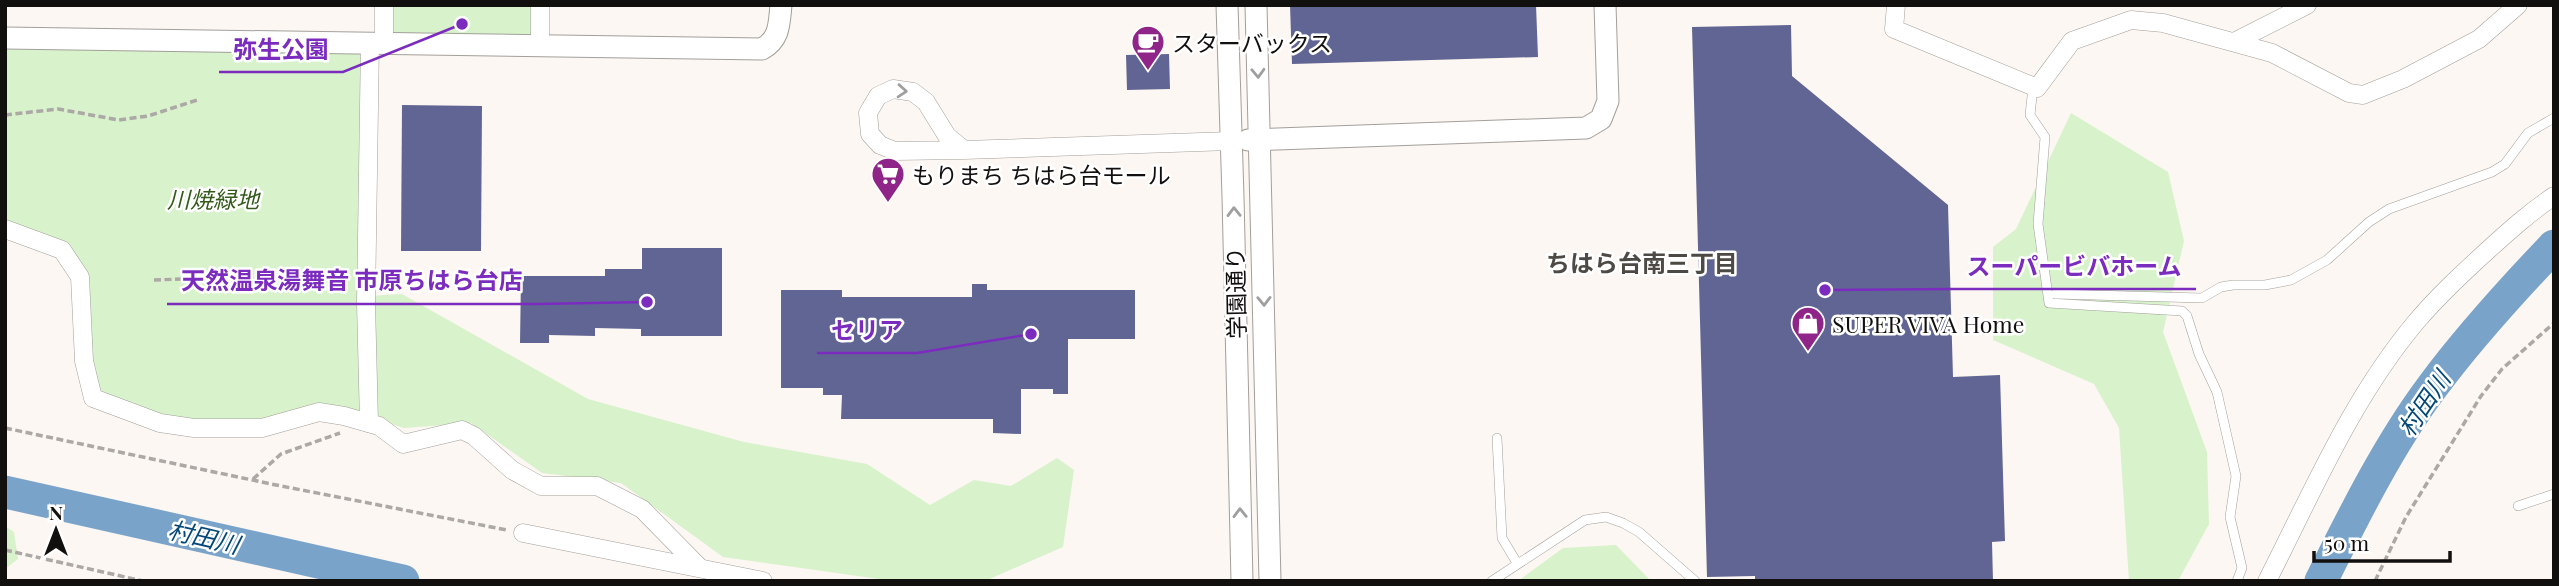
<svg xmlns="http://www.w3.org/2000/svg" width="2559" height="586" font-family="'Playfair Display','Noto Sans JP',serif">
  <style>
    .green { fill: #d8f2cb }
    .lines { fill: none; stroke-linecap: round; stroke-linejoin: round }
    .river { stroke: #7aa3ca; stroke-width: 33 }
    .building { fill: #616593 }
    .service-casing { stroke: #a39f9a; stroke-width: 10 }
    .minor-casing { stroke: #a39f9a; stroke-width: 19 }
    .tertiary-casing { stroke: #a39f9a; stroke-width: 23 }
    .path { stroke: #aca8a5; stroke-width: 3.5; stroke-dasharray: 7 3.5; stroke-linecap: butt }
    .service { stroke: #fff; stroke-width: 9 }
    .minor { stroke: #fff; stroke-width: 18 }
    .tertiary { stroke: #fff; stroke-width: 21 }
    .oneway { stroke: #a09f9f }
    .labels { text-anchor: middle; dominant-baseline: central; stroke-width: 5; stroke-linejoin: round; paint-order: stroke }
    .poi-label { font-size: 23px; fill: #12100f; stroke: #fff; text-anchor: start }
    .park-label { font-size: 23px; font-style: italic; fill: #345b1b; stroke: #fff }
    .street-label { font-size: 23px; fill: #12100f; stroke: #fff }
    .neighbourhood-label { font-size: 24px; font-weight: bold; fill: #4d4945; stroke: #fff }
    .water-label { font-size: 24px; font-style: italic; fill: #034878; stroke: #fff }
    .leader { fill: none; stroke: #7b2cbf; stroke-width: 2.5 }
    .callout-dot { fill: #7b2cbf; stroke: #fff; stroke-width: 2.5 }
    .callout-label { font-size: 24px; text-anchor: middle; font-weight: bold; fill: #7b2cbf; stroke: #fff; stroke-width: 5; stroke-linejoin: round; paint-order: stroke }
  </style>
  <rect width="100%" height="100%" fill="#fcf7f2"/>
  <g class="green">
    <path d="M 383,5 L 540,5 L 540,45 L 384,42 Z"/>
    <path d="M 5,38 L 370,42 L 369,296 L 402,294 L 588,399 L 744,442 L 867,464 L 930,505 L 974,480 L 1011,486 L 1057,458 L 1074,470 L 1063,547 L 985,581 L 893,581 L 723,557 L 621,483 L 542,473 L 471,423 L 404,428 L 369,417 L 319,412 L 262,428 L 160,423 L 93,398 L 80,277 L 62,250 L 5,229 Z"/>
    <path d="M 2071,113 L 2168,172 L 2184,241 L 2163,332 L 2207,452 L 2209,524 L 2178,581 L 2129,581 L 2119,428 L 2094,384 L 1993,340 L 1993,247 L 2016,229 Z"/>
    <path d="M 5,526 L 14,532 L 18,559 L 5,569 Z"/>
    <path d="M 1616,545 L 1651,581 L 1518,581 L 1563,548 Z"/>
  </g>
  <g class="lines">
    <g class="river">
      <path d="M 5,492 L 403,581"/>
      <path d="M 2321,581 C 2354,515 2388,446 2432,387 C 2469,337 2511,291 2554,246"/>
    </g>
  </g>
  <g class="building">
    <path d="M 1290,5 L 1536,5 L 1538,57 L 1292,64 Z"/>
    <path d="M 1791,25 L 1792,76 L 1948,205 L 1953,377 L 2000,375 L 2005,541 L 1992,542 L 1993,581 L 1755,581 L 1755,576 L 1707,577 L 1692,27 Z"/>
    <path d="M 1169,54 L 1170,89 L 1127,90 L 1126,55 Z"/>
    <path d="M 402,105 L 482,106 L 481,251 L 401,251 Z"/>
    <path d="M 642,248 L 722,248 L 722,336 L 641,336 L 641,329 L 595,328 L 595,336 L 549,335 L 549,343 L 520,343 L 521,276 L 605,276 L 605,269 L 642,269 Z"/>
    <path d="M 972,284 L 987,284 L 987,290 L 1135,290 L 1135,339 L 1068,339 L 1068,394 L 1053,394 L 1053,389 L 1021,389 L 1021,434 L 993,433 L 993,419 L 841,419 L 842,395 L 823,395 L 823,388 L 781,388 L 781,290 L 842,290 L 842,297 L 972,297 Z"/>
  </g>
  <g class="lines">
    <defs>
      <g id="service">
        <path d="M 2033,87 L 2030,115 L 2045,137 L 2038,224 L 2049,303 L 2182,311 L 2187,316 L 2199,354 L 2217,392 L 2236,476 L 2230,517 L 2242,568 L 2237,581"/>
        <path d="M 2055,294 L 2202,298 L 2221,287 L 2233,285 L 2265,285 L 2291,280 L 2327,260 L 2369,222 L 2389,209 L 2492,172 L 2505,164 L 2528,133 L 2554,118"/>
        <path d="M 1497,438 L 1502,538 L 1517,563"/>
        <path d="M 2518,506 L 2554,494"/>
        <path d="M 1492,581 L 1585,520 L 1606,517 L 1623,523 L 1639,532 L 1695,581"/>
      </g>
      <g id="minor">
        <path d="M 540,5 L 540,45"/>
        <path d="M 1896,5 L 1894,29 L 2037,88 L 2072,41 L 2131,20 L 2163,23 L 2272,53 L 2349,93 L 2363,95 L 2403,79 L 2479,39 L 2518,5"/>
        <path d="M 384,42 L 384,5"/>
        <path d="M 2234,42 L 2307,5"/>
        <path d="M 964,150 L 947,136 L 926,102 L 913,92 L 893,89 L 878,96 L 868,113 L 870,134 L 880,145 L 895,151 L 964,150 L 1231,141"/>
        <path d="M 5,229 L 62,250 L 80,277 L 84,361 L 93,398 L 160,423 L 194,428 L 262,428 L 319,412 L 344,416 L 379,426 L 403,444 L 462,430 L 474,436 L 512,470 L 541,486 L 597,486 L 642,509 L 700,568"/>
        <path d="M 369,423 L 366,303 L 370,42"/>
        <path d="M 523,533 L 763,581"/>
        <path d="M 2267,581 C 2312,493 2352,398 2416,322 C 2438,296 2463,273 2488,250 C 2509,231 2530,212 2554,196"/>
      </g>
      <g id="tertiary">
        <path d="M 1227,5 L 1233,197 L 1242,581"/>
        <path d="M 1256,5 L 1270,581"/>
        <path d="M 5,38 L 762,49 C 780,39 779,24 781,5"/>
        <path d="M 1248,140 L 1586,128 L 1601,119 L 1608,101 L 1605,5"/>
      </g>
    </defs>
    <use href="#service" class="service-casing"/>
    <use href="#minor" class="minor-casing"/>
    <use href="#tertiary" class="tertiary-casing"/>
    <g class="path">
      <path d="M 5,115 L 58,109 L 119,120 L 148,116 L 197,100"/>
      <path d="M 154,280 L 238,277"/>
      <path d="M 5,428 L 276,485 L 507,530"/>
      <path d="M 253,479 L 281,454 L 340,433"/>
      <path d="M 5,550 L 143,581"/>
      <path d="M 2375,581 L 2406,517 L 2481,396 L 2502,369 L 2554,323"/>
    </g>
    <use href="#service" class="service"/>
    <use href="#minor" class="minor"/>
    <use href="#tertiary" class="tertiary"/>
  </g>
  <defs><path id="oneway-chevron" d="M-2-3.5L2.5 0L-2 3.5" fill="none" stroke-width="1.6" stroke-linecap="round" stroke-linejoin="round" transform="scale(1.75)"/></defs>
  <g class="oneway">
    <use href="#oneway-chevron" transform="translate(1258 73) rotate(88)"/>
    <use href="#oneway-chevron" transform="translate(902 91) rotate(4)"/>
    <use href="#oneway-chevron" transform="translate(1234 212) rotate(-91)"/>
    <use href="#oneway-chevron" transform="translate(1264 301) rotate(89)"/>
    <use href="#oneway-chevron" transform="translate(1240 513) rotate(-91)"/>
  </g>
  <defs>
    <symbol id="cafe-pin" viewBox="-11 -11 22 30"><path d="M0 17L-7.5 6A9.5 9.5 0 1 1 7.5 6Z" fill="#902589" stroke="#fff"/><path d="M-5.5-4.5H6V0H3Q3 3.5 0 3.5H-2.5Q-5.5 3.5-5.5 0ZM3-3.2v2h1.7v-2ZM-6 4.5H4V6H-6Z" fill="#fff"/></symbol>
    <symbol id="supermarket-pin" viewBox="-11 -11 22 30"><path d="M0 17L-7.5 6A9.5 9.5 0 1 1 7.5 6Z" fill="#902589" stroke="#fff"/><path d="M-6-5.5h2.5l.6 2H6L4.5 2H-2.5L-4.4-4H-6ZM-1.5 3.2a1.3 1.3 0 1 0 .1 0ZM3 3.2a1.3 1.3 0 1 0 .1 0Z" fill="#fff"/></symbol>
    <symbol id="shop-pin" viewBox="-11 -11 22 30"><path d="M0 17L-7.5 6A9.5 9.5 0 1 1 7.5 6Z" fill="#902589" stroke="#fff"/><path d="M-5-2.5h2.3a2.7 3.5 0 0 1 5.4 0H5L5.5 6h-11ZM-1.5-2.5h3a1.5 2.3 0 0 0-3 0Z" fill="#fff"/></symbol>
  </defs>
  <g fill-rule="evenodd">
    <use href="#cafe-pin" x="1129" y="23" width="38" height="52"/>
    <use href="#supermarket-pin" x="869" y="155" width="38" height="52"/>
    <use href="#shop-pin" x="1789" y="304" width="38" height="52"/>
  </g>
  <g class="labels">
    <g class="poi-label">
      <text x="1172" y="42">スターバックス</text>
      <text x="912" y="174">もりまち ちはら台モール</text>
      <text x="1832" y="323">SUPER VIVA Home</text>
    </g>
    <g class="park-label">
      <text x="213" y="198">川焼緑地</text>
    </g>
    <g class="street-label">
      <text transform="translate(1235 293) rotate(-91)">学園通り</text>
    </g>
    <g class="neighbourhood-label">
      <text x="1642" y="262">ちはら台南三丁目</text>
    </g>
    <g class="water-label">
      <text transform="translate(2423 403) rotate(-56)">村田川</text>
      <text transform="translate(204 536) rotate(13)">村田川</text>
    </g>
  </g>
  <path class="leader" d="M462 24L343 72H219M1825 290L1952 289H2196M647 302L537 304H167M1031 334L917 353H817"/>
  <g class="callout-dot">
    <circle cx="462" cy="24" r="7"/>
    <circle cx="1825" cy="290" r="7"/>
    <circle cx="647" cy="302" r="7"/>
    <circle cx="1031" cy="334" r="7"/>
  </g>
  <g class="callout-label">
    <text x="281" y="58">弥生公園</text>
    <text x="2074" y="275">スーパービバホーム</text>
    <text x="352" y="289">天然温泉湯舞音 市原ちはら台店</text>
    <text x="867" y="339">セリア</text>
  </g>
  <rect width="2559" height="586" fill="none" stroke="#12100f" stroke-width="14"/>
  <g transform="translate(56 530)" stroke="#ffffff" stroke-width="5" paint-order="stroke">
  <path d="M0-5L12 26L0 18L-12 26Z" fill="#12100f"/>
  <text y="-10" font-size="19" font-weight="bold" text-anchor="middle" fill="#12100f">N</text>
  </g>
  <path d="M2314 551v10h136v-10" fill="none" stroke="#12100f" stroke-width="3.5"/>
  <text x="2324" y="551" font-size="21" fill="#12100f" stroke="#ffffff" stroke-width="5" paint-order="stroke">50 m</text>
</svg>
